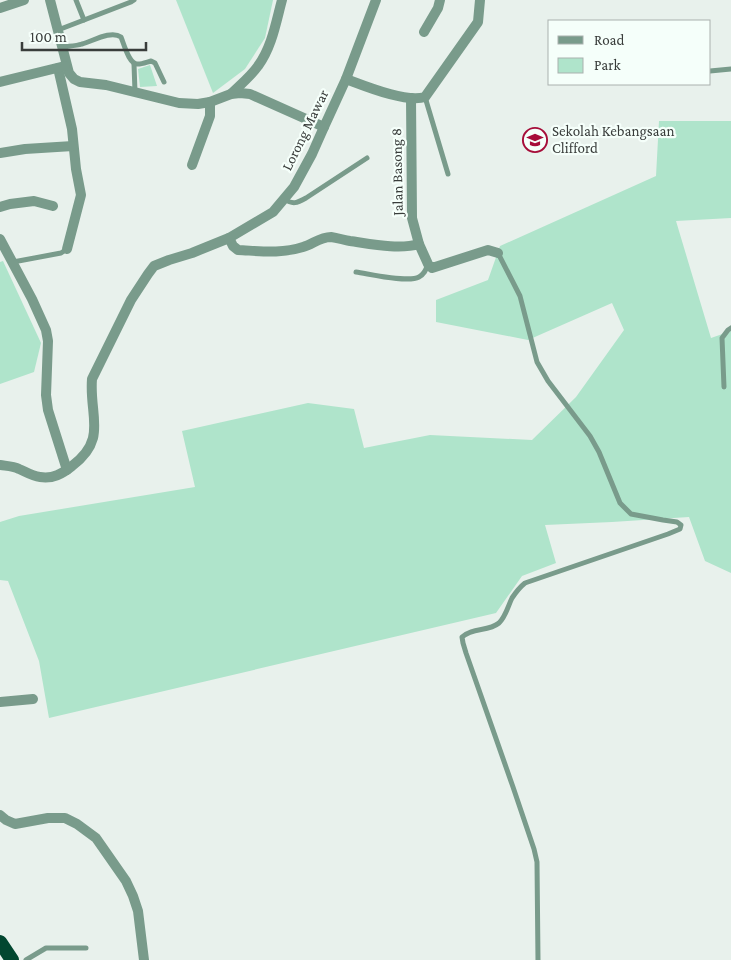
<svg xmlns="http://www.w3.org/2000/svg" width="731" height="960" font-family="'Crimson Pro',serif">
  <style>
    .green { fill: #afe4cb }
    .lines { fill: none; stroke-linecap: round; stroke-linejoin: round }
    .service { stroke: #799b8b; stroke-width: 5 }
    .minor { stroke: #799b8b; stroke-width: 10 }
    .trunk { stroke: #024730; stroke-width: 14 }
    .labels { text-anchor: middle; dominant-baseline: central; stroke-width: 4.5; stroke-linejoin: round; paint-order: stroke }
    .street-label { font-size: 15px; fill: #393d3b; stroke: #f5fffa }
    .poi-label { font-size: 15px; fill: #393d3b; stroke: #f5fffa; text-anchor: start }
  </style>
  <rect width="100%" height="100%" fill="#e8f1ec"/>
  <g class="green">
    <path d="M 176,0 L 273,0 L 265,38 L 245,69 L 213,93 Z"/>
    <path d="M 150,65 L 157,86 L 140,87 L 138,69 Z"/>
    <path d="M 659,121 L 731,121 L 731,218 L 676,221 L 711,338 L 731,331 L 731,573 L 705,561 L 689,517 L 612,522 L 545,525 L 556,563 L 522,576 L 496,613 L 49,718 L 39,661 L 8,581 L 0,580 L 0,522 L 19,516 L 195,487 L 182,431 L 308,403 L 354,409 L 364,448 L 430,435 L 532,440 L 576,397 L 624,330 L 612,303 L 528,340 L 436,322 L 436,300 L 488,280 L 500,246 L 656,176 Z"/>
    <path d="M 3,261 L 41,343 L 34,372 L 0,384 L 0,262 Z"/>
  </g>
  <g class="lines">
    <g class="service">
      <path d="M 76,0 L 84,20"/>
      <path d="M 58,30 L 131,2 L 134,0"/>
      <path d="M 62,47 C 69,46 76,46 82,44 C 93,41 111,30 121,37 C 124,44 129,65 138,64 C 142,64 147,62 151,61 L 155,63 L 164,82"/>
      <path d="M 134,64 L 135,92"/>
      <path d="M 710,71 L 731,69"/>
      <path d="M 425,97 L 448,174"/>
      <path d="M 284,199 C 293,205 297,203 306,198 L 367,158"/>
      <path d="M 498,253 L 520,296 L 537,362 L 548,381 L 590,436 L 599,452 L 620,503 L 631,514 L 663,520 L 677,522 L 681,525 L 680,529 L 668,534 L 525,583 C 520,587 516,592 512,598 C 508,606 506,616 499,623 C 488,632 473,627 462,637 L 463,643 L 466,653 L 513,787 L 534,849 L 537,862 L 538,960"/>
      <path d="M 13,262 L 61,253 L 67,249"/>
      <path d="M 356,272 C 370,274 408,283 419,277 C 425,274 426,269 428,264"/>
      <path d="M 724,387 L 722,338 L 728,330 L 731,328"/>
      <path d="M 26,960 L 46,948 L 86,948"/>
    </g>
    <g class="minor">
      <path d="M 50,0 L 69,73 L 74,79 L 80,82 L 106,85 L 179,103 L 198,104 L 210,102 L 231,94 L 240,93 L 250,94 L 324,127"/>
      <path d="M 0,8 L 24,0"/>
      <path d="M 424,32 L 438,8 L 440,0"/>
      <path d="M 58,68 L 72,129 L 76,169 L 81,195 L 67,249"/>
      <path d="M 346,79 C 365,86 406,103 425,97 L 478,22 L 480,0"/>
      <path d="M 0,82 L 65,66"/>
      <path d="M 231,94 C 240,85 251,76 258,66 C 272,47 276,22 282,0"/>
      <path d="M 411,98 L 412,218 L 419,244"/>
      <path d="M 0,153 L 25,149 L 73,146"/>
      <path d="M 192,165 L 210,116 L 210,102"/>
      <path d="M 0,207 L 10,204 L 34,201 L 53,206"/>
      <path d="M 229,238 L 233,246 L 238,250 C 260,251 281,254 303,247 C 313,244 320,237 331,237 C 338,238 344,240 350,241 C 371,244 399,250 419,244 L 428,264 L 432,268 L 488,250 L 498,253"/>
      <path d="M 0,239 L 32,299 L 46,330 L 48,341 L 46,395 L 48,410 L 67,470"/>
      <path d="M 0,465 C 6,466 13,466 19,469 C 26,472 32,476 40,477 C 53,479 62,474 72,466 C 108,439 89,416 92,379 L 131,300 L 148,274 L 154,266 L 169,260 L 192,253 L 229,238 L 273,212 L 294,187 L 312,154 L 324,127 L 346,79 L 376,0"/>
      <path d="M 0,702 L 33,699"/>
      <path d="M 0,815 L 6,820 L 15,824 L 48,818 L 65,818 L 77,824 L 96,838 L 126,881 L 133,896 L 138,911 L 144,960"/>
    </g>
    <path class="trunk" d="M 0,942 L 12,960"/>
  </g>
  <defs>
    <symbol id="school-ring" viewBox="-11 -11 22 22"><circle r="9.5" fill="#f5fffa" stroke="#a60d39" stroke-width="1.5"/><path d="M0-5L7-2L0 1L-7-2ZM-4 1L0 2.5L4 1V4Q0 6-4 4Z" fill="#a60d39"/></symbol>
  </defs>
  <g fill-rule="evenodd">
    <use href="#school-ring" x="521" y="126" width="28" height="28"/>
  </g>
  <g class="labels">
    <g class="street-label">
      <text transform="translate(305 130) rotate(-64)">Lorong Mawar</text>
      <text transform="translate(397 172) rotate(-91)">Jalan Basong 8</text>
    </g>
    <g class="poi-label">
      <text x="552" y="131">Sekolah Kebangsaan<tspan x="552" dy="17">Clifford</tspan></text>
    </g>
  </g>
  <rect x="548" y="20" width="162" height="65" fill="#f5fffa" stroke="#aab1ae"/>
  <rect x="558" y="36" width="25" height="8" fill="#799b8b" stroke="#aab1ae"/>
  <text x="594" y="45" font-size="15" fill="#393d3b">Road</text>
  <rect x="558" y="58" width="25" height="15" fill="#afe4cb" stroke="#aab1ae"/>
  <text x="594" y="70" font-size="15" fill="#393d3b">Park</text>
  <path d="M22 42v8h124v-8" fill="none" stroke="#393d3b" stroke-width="2.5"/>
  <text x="30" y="42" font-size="15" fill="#393d3b" stroke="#f5fffa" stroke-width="4" paint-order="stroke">100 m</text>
</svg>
